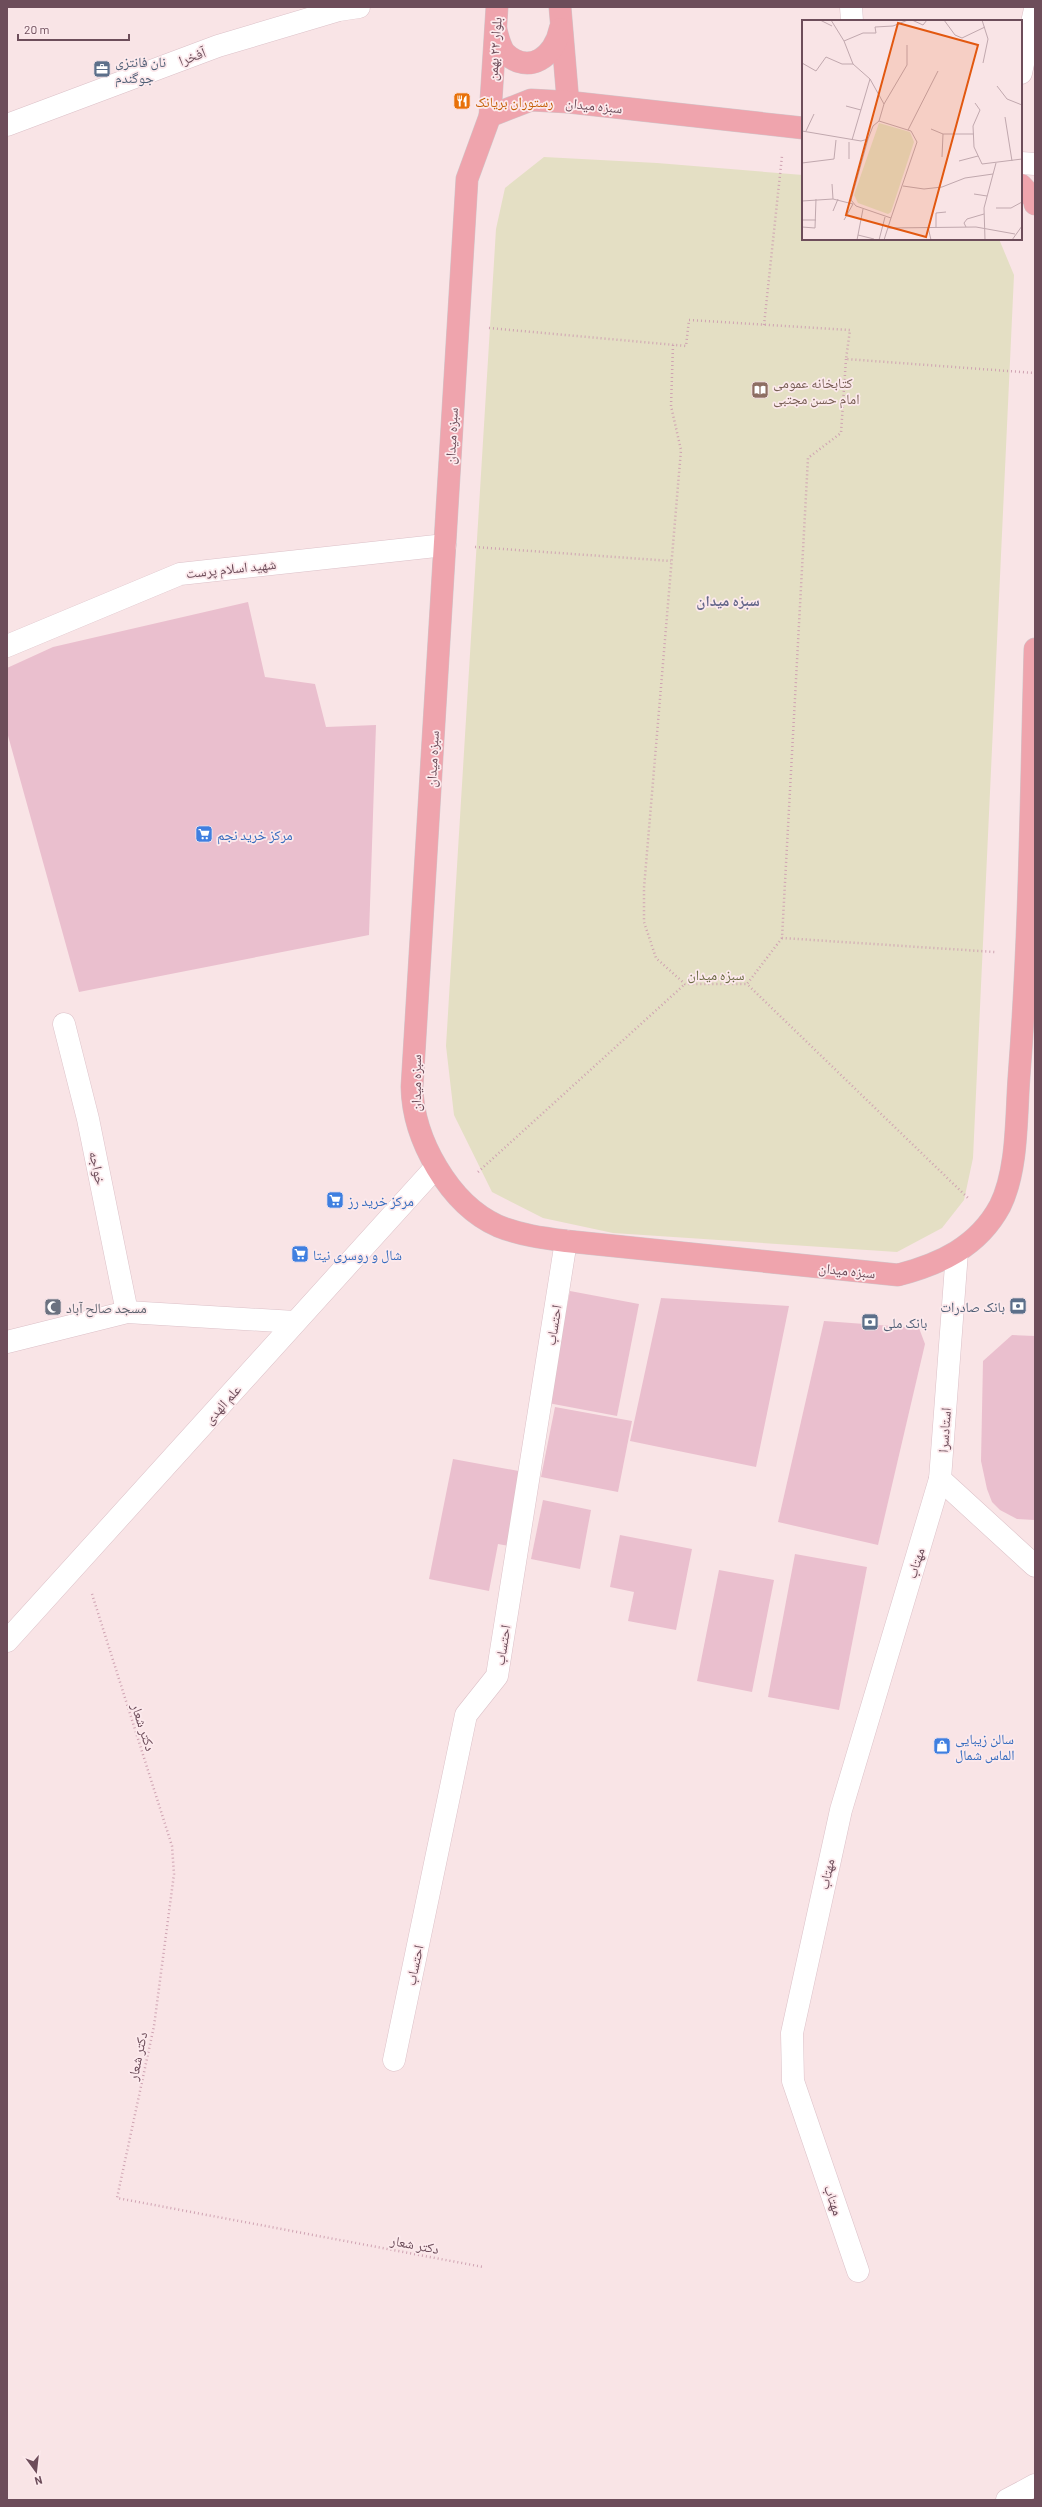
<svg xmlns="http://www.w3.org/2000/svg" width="1042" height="2507" font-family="Barlow,'Noto Naskh Arabic',sans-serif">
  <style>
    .green { fill: #e4dfc4 }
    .building { fill: #eabfce }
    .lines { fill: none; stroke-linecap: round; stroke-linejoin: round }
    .minor-casing { stroke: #dcc1c8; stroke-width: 23 }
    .major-casing { stroke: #d0c6ca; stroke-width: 23 }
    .path { stroke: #cfa3b2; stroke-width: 2.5; stroke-dasharray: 1 3; stroke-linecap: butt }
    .minor { stroke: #fff; stroke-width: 22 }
    .major { stroke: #efa4ad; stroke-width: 22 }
    .labels { text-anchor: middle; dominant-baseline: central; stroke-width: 3.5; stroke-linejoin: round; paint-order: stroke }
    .street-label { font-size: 14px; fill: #6d4d5a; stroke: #fce9ec }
    .service-label { font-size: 14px; fill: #4e5e75; stroke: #fce9ec; text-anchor: start }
    .food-label { font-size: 14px; fill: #c56008; stroke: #fce9ec; text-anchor: start }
    .education-label { font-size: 14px; fill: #785e54; stroke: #fce9ec; text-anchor: start }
    .shop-label { font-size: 14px; fill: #366cbe; stroke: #fce9ec; text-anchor: start }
    .park-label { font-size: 14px; fill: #6c6b44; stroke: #fce9ec }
    .worship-label { font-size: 14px; fill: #5b616d; stroke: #fce9ec; text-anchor: start }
    .neighbourhood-label { font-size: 15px; font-weight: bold; fill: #65678a; stroke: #fce9ec }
    .inset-road { fill: none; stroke: #c1a8ae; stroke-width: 1 }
    .view { fill: #e25810; fill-opacity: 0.15; stroke: #e25810; stroke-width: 2 }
    .inset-edge { fill: none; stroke: #6d4d5a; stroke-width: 2 }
  </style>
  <rect width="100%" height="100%" fill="#f9e4e6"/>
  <path class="green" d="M 544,157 L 657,163 L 803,175 L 803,239 L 999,239 L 1014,275 L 973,1158 L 964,1200 L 942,1228 L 897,1252 L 613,1233 L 543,1218 L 492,1192 L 454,1115 L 446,1046 L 496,229 L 505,188 Z"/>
  <g class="building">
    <path d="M 248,602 L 265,677 L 315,684 L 326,727 L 376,725 L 369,935 L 79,992 L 7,732 L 7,668 L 53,647 Z"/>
    <path d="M 570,1291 L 639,1304 L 617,1416 L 548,1403 Z"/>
    <path d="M 661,1298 L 789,1306 L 756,1467 L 630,1441 Z"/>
    <path d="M 824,1321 L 919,1328 L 925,1344 L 878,1545 L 778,1522 Z"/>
    <path d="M 1012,1335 L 1035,1336 L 1035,1520 L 1017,1519 L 1000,1510 L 992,1502 L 987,1489 L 981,1461 L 983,1361 Z"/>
    <path d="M 555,1407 L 632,1421 L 618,1492 L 541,1477 Z"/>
    <path d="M 453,1459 L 524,1472 L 509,1546 L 498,1544 L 489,1591 L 429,1579 Z"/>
    <path d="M 543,1500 L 591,1510 L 580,1569 L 531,1559 Z"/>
    <path d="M 620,1535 L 692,1549 L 676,1630 L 628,1621 L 634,1592 L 610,1587 Z"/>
    <path d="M 795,1554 L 867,1567 L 839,1710 L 768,1697 Z"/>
    <path d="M 719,1570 L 774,1580 L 752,1692 L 697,1681 Z"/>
  </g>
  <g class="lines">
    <defs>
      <g id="minor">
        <path d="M 851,7 L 852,21"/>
        <path d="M 1021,73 L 1035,9"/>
        <path d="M 7,125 L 218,46 L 339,10 L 359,7"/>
        <path d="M 1021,163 L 1035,164"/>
        <path d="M 7,646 L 180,574 L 445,545"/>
        <path d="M 64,1024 L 88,1119 L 127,1312"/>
        <path d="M 957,1252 L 940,1479 L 1035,1566"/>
        <path d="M 7,1342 L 127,1312 L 295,1322"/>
        <path d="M 7,1641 L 436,1167"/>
        <path d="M 394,2060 L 466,1715 L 497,1676 L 566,1241"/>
        <path d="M 858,2271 L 793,2081 L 792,2033 L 841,1810 L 940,1479"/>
        <path d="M 1007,2500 L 1035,2485"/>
      </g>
      <g id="major">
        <path d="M 560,7 L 568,102"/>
        <path d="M 496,30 C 498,37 500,47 505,53 C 529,76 555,56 560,29"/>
        <path d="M 490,116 L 497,7"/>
        <path d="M 803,128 L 568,102 L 531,100 L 490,116 L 467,179 L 412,1087 C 413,1139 449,1204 498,1226 C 520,1235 543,1238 566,1241 L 898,1275 C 940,1264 978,1247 1000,1206 C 1018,1170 1016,1117 1019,1077 C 1030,934 1031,791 1035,649"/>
        <path d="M 1021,185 L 1034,199 L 1035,204"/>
      </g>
    </defs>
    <use href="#minor" class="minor-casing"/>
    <use href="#major" class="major-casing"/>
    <g class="path">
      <path d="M 764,325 L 782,156"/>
      <path d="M 489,328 L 686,346 L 689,320 L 850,330 L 846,359 L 1035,373"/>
      <path d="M 673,345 L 671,406 L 681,450 L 644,888 L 644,922 L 656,958 L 685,984 L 747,984"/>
      <path d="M 846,359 L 841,433 L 808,458 L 782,938 L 995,952"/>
      <path d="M 475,547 L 671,561"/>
      <path d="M 782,938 L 747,984 L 969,1199"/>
      <path d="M 478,1172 L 685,984"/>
      <path d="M 92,1594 L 172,1846 L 174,1874 L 154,2026 L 117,2198 L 483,2267"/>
    </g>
    <use href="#minor" class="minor"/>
    <use href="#major" class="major"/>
  </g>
  <defs>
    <symbol id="office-square" viewBox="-11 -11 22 22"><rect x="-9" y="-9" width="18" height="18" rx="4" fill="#5c6f8a" stroke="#fce9ec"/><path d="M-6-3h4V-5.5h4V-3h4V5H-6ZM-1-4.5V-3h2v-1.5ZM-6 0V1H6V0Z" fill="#fff"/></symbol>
    <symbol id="restaurant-square" viewBox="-11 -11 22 22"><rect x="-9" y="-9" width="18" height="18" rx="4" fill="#e8710a" stroke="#fce9ec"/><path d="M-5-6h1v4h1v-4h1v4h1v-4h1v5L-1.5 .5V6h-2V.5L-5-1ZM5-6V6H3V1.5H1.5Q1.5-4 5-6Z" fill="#fff"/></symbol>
    <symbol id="library-square" viewBox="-11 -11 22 22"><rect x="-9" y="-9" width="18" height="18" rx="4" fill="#8d6e63" stroke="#fce9ec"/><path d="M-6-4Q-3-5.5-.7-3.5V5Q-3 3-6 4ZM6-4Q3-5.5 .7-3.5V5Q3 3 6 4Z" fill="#fff"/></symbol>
    <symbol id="supermarket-square" viewBox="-11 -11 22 22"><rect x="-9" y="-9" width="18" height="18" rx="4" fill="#3f7fe0" stroke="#fce9ec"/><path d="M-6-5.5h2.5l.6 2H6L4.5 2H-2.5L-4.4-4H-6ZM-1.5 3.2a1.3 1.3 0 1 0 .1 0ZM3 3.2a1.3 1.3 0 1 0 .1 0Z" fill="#fff"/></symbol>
    <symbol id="bank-square" viewBox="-11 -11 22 22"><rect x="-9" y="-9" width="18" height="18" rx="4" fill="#5c6f8a" stroke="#fce9ec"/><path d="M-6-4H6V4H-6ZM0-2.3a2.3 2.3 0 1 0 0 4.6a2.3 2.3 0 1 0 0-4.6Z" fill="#fff"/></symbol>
    <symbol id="mosque-square" viewBox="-11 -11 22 22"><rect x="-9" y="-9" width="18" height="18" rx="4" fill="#6b7280" stroke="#fce9ec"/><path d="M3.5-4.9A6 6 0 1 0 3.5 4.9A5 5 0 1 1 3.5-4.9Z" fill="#fff"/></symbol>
    <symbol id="shop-square" viewBox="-11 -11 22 22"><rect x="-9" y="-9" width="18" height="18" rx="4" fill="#3f7fe0" stroke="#fce9ec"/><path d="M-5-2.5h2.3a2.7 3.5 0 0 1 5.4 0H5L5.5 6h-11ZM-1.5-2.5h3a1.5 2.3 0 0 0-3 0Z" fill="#fff"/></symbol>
  </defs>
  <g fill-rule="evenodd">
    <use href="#office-square" x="92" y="59" width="20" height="20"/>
    <use href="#restaurant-square" x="452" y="91" width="20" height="20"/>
    <use href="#library-square" x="750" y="380" width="20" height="20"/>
    <use href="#supermarket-square" x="194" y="824" width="20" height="20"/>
    <use href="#supermarket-square" x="325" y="1190" width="20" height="20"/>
    <use href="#supermarket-square" x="290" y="1244" width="20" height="20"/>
    <use href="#bank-square" x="1008" y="1296" width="20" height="20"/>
    <use href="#mosque-square" x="43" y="1297" width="20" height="20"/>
    <use href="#bank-square" x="860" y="1312" width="20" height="20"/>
    <use href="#shop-square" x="932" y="1736" width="20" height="20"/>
  </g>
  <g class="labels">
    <g class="street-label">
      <text transform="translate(494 49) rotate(-86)">بلوار ۲۲ بهمن</text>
      <text transform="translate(192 56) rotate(-21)">آفخرا</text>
      <text transform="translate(594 105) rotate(6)">سبزه میدان</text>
      <text transform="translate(451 436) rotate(-87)">سبزه میدان</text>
      <text transform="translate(231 568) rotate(-6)">شهید اسلام پرست</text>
      <text transform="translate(432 759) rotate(-87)">سبزه میدان</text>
      <text transform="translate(415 1083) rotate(-90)">سبزه میدان</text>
      <text transform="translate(98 1168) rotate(78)">خواجه</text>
      <text transform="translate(847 1270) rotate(6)">سبزه میدان</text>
      <text transform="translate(553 1325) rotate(-81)">احتساب</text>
      <text transform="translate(222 1404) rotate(-48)">علم الهدی</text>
      <text transform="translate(944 1430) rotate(-86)">استادسرا</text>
      <text transform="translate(915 1563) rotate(-73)">مهتاب</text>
      <text transform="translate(502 1645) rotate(-81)">احتساب</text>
      <text transform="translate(144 1727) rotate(72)">دکتر شعار</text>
      <text transform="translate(826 1874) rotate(-78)">مهتاب</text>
      <text transform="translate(414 1965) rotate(-78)">احتساب</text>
      <text transform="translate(137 2056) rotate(-78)">دکتر شعار</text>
      <text transform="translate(834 2200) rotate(71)">مهتاب</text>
      <text transform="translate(415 2244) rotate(11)">دکتر شعار</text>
    </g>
    <g class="service-label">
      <text x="115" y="61">نان فانتزی<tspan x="115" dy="16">جوگندم</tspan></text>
      <text x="1005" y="1306" text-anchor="end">بانک صادرات</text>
      <text x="883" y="1322">بانک ملی</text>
    </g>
    <g class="food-label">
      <text x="475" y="101">رستوران بریانک</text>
    </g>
    <g class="education-label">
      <text x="773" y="382">کتابخانه عمومی<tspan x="773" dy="16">امام حسن مجتبی</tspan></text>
    </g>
    <g class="shop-label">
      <text x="217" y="834">مرکز خرید نجم</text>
      <text x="348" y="1200">مرکز خرید رز</text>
      <text x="313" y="1254">شال و روسری نیتا</text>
      <text x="955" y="1738">سالن زیبایی<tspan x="955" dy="16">الماس شمال</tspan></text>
    </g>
    <g class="park-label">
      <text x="716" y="974">سبزه میدان</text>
    </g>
    <g class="worship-label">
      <text x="66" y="1307">مسجد صالح آباد</text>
    </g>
    <g class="neighbourhood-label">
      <text x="728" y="600">سبزه میدان</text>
    </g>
  </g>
  <g transform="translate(802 20)">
    <rect width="220" height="220" fill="#f9e4e6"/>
    <path d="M 77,103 L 108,112 L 112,122 L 89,192 L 86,194 L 56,183 L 52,175 Z" fill="#e4dfc4"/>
    <path class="inset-road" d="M 18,0 L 30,6M 29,0 L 42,21 L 51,44 L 68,59 L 82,84 L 77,101M 110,0 L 121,5 L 125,0M 142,0 L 153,15 L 160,18 L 183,7M 180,0 L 186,19 L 181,43M 42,21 L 61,13 L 74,13 L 73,7 L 91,6 L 106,0M 0,43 L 14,51 L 24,37 L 40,44 L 51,44M 195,66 L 205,79 L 220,85M 173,83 L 178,90 L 171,106 L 172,127 L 180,144 L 220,139M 82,84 L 105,45 L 105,25M 44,86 L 59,90M 203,97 L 210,141M 77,101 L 109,111 L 115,122 L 89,198 L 54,186 L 49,180 L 66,119 L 71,106 ZM 129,109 L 141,114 L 172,114M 106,110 L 136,51M 0,111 L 59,121 L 66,119M 4,111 L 12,94M 50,120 L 68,59M 47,122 L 47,139M 140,137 L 141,114M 157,141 L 176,136M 0,143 L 32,139 L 34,120M 30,164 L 31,179M 101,166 L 122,169 L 140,167 L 163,158 L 191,154M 172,174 L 185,176M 0,181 L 31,179 L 51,184 L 42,200M 194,188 L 209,188 L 220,182M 31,191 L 36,179M 0,200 L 14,200M 0,207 L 13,208 L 14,179M 126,207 L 129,220M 134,207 L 134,193 L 144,192M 164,207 L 162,203 L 165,199 L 182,194M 86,208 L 174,207 L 213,214M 56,215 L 72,219M 55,220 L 61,189M 77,220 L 83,197M 82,220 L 89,198M 183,220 L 182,188 L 194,143M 210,220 L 220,206"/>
    <path class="view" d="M 96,3 L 176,25 L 124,217 L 44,195 Z"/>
    <rect width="220" height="220" class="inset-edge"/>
  </g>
  <rect width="1042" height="2507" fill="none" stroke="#6d4d5a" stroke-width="16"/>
  <g transform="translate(36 2471) rotate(165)" stroke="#fce9ec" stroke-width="3" paint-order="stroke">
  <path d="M0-3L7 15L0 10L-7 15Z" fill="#6d4d5a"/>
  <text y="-6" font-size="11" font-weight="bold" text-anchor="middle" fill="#6d4d5a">N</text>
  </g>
  <path d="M18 34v6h111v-6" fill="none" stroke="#6d4d5a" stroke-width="2"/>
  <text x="24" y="34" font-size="12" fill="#6d4d5a" stroke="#fce9ec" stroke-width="3" paint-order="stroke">20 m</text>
</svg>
